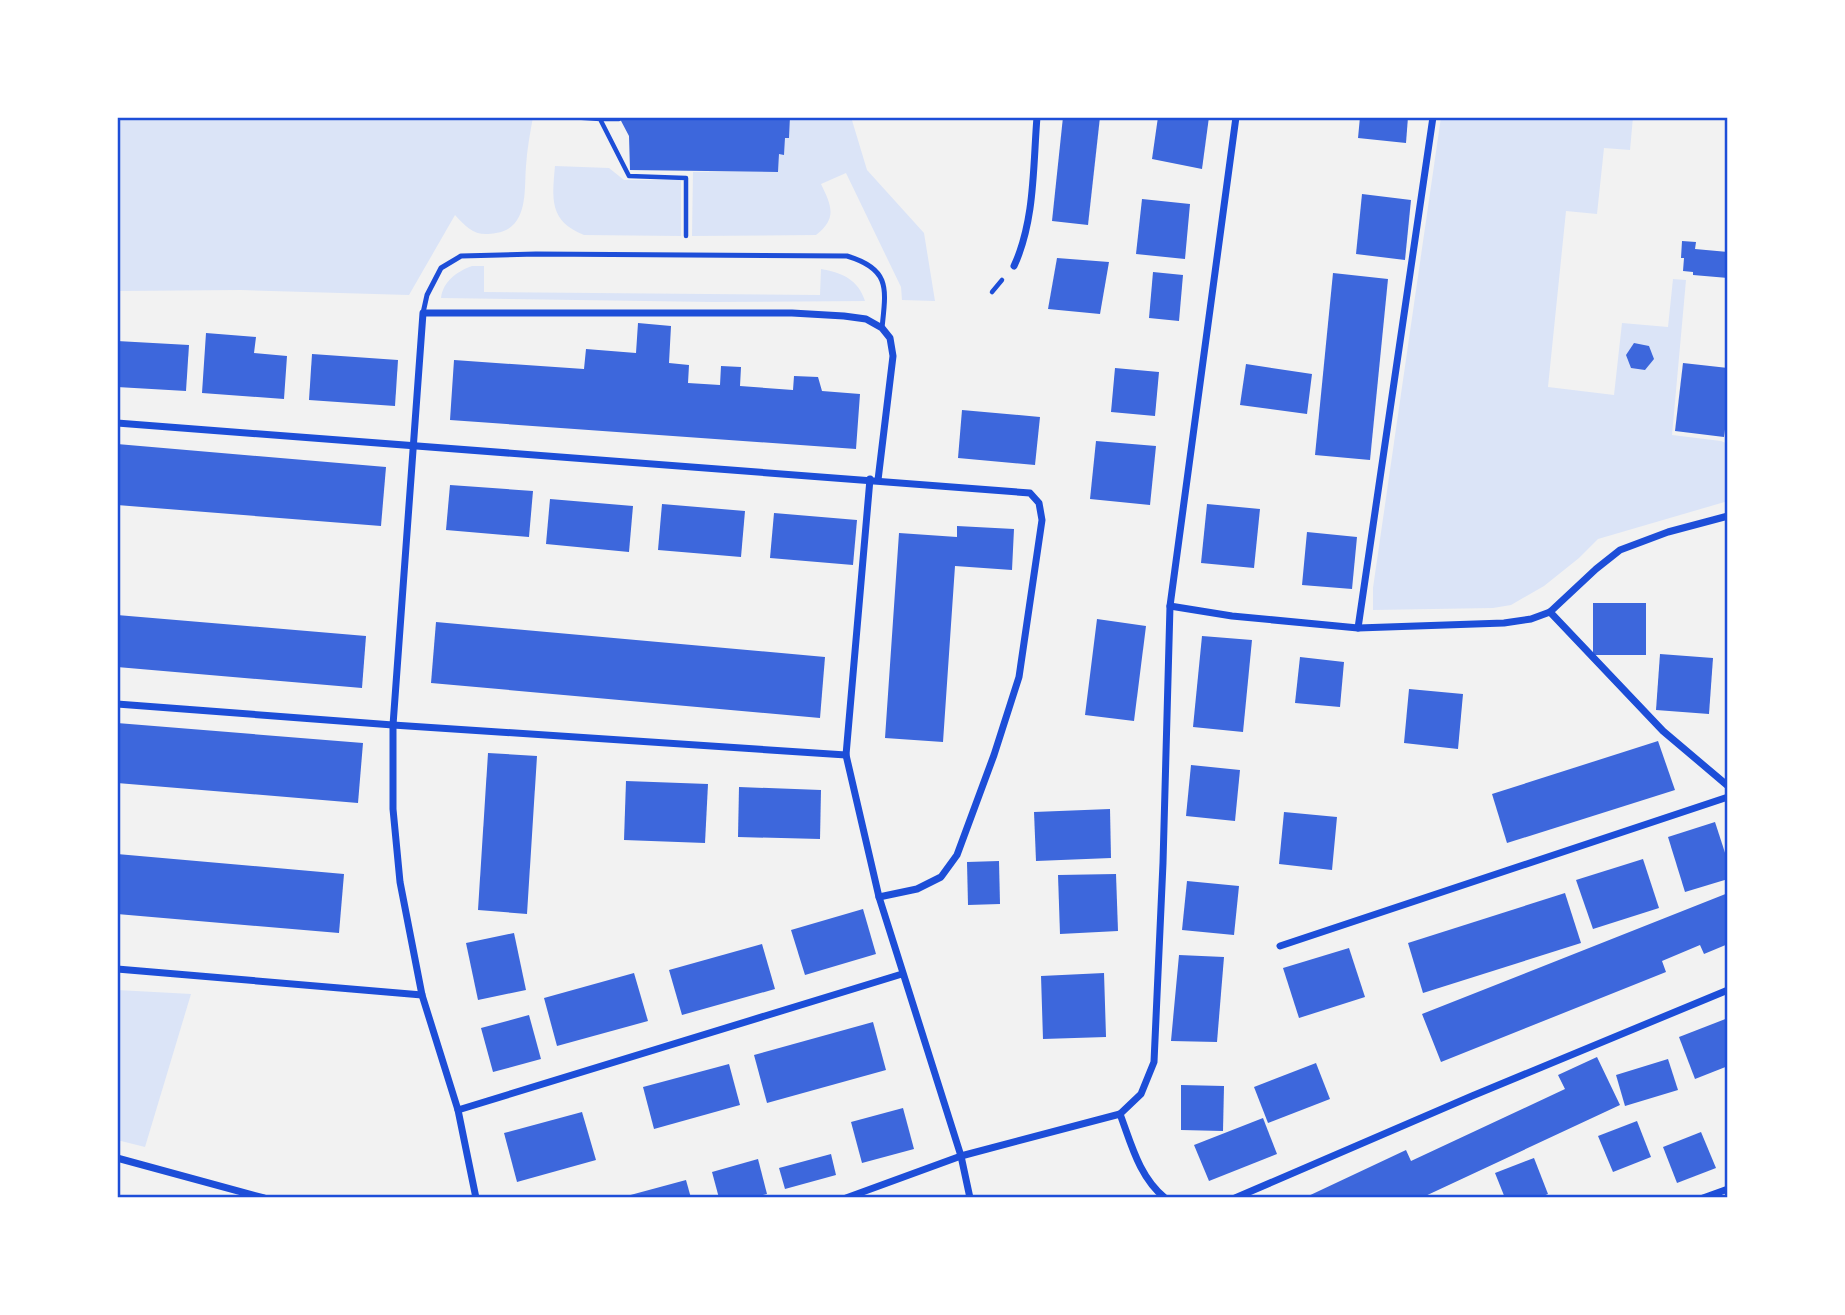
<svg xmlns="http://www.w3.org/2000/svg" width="1845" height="1315" font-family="'Alegreya Sans',sans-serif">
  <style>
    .green { fill: #dbe4f7 }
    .building { fill: #3d67dc }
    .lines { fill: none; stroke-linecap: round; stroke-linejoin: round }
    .path { stroke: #1d4ed8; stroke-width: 4.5 }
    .service { stroke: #1d4ed8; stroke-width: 5 }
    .minor { stroke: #1d4ed8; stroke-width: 7 }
    .neatline { fill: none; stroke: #1d4ed8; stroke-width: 2.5 }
  </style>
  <rect width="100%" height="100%" fill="#f2f2f2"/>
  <g class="green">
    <path d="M 117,117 L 533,117 C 530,133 527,150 526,166 C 524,190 529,228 496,233 C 475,237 468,229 455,215 L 409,295 L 241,290 L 117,291 Z"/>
    <path d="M 790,117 L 851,117 L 867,170 L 924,233 L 935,301 L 902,300 L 901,287 L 846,173 L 821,184 C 831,205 838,218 816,235 L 692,236 L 693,172 L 778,171 L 779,154 L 784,154 L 785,138 L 789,138 Z"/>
    <path d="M 1441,117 L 1633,117 L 1630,150 L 1604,148 L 1597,214 L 1566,211 L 1548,387 L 1614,395 L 1622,323 L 1668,327 L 1673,279 L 1686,280 L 1672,435 L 1721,441 L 1728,444 L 1728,501 L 1598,539 L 1579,558 L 1544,586 L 1511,605 L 1493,608 L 1373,610 L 1373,588 Z"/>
    <path d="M 555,166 L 609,168 L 624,180 L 681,180 L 681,236 L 584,235 C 549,221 552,199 555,166 Z"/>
    <path d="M 472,266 L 484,266 L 484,292 L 820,295 L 821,269 C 842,273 858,279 865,301 L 713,302 L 441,298 C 443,281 458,271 472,266 Z"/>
    <path d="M 117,990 L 191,994 L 145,1147 L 117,1140 Z"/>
  </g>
  <g class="building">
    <path d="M 619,117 L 790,117 L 789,138 L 785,138 L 784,155 L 779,154 L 778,172 L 630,170 L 629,136 Z"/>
    <path d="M 1063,117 L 1100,117 L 1088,225 L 1052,221 Z"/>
    <path d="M 1158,117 L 1209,117 L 1202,169 L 1152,159 Z"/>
    <path d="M 1360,117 L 1408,117 L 1406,143 L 1358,138 Z"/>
    <path d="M 1362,194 L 1411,200 L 1405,260 L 1356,254 Z"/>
    <path d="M 1142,199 L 1190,204 L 1185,259 L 1136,254 Z"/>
    <path d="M 1682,241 L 1696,242 L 1695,249 L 1728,252 L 1728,278 L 1693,275 L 1693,272 L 1683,271 L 1684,258 L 1681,258 Z"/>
    <path d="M 1057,258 L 1109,262 L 1100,314 L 1048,309 Z"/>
    <path d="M 1153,272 L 1183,275 L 1179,321 L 1149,318 Z"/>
    <path d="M 1333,273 L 1388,279 L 1370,460 L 1315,455 Z"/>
    <path d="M 638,323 L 671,326 L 669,363 L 689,365 L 688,383 L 720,385 L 721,366 L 741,367 L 740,386 L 793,390 L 794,376 L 818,377 L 822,391 L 860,394 L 856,449 L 450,420 L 454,360 L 584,369 L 586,349 L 636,353 Z"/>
    <path d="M 206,333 L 256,337 L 254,353 L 287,356 L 284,399 L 202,393 Z"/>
    <path d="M 117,341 L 189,345 L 186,391 L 117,387 Z"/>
    <path d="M 1634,343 L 1649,346 L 1654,359 L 1645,370 L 1631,368 L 1626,355 Z"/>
    <path d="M 312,354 L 398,360 L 395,406 L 309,400 Z"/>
    <path d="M 1683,363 L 1728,368 L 1728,408 L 1724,437 L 1675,431 Z"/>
    <path d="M 1246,364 L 1312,374 L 1307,414 L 1240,405 Z"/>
    <path d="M 1115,368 L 1159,372 L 1155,416 L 1111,412 Z"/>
    <path d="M 962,410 L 1040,417 L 1035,465 L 958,458 Z"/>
    <path d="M 1096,441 L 1156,446 L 1150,505 L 1090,499 Z"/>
    <path d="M 117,444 L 386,467 L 381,526 L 117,505 Z"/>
    <path d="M 450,485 L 533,491 L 529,537 L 446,530 Z"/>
    <path d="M 550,499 L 633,506 L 629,552 L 546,544 Z"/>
    <path d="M 662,504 L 745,511 L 741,557 L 658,550 Z"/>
    <path d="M 1207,504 L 1260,509 L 1254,568 L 1201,563 Z"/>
    <path d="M 774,513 L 857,520 L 853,565 L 770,558 Z"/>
    <path d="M 957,526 L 1014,529 L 1012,570 L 955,566 L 943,742 L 885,738 L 899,533 L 957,537 Z"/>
    <path d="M 1307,532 L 1357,537 L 1352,589 L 1302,585 Z"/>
    <rect x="1593" y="603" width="53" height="52"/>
    <path d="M 117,615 L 366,636 L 362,688 L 117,667 Z"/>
    <path d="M 1097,619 L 1146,626 L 1134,721 L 1085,715 Z"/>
    <path d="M 436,622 L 825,657 L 820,718 L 431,683 Z"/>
    <path d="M 1202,636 L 1252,640 L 1243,732 L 1193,727 Z"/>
    <path d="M 1660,654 L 1713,658 L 1709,714 L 1656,710 Z"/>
    <path d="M 1300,657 L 1344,662 L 1340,707 L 1295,703 Z"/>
    <path d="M 1409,689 L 1463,694 L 1458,749 L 1404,743 Z"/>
    <path d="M 117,723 L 363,743 L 358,803 L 117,783 Z"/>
    <path d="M 1658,741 L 1675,790 L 1507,843 L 1492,794 Z"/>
    <path d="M 488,753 L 537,756 L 527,914 L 478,910 Z"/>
    <path d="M 1191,765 L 1240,770 L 1235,821 L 1186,816 Z"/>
    <path d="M 626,781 L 708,784 L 705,843 L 624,840 Z"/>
    <path d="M 739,787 L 821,790 L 820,839 L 738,837 Z"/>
    <path d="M 1110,809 L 1111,858 L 1036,861 L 1034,812 Z"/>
    <path d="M 1284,812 L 1337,817 L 1332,870 L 1279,864 Z"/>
    <path d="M 1715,822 L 1728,862 L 1728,879 L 1685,892 L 1668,837 Z"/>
    <path d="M 117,854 L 344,874 L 339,933 L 117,914 Z"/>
    <path d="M 1643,859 L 1659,908 L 1593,929 L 1576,880 Z"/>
    <path d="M 999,861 L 1000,904 L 968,905 L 967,862 Z"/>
    <path d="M 1116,874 L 1118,931 L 1060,934 L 1058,875 Z"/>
    <path d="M 1187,881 L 1239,886 L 1234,935 L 1182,930 Z"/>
    <path d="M 1565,893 L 1581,943 L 1423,993 L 1408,943 Z"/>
    <path d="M 1728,893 L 1728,944 L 1704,954 L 1700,945 L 1662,961 L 1666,972 L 1441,1062 L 1422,1014 Z"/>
    <path d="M 863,909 L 876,954 L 805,975 L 791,930 Z"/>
    <path d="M 514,933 L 526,990 L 478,1000 L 466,943 Z"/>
    <path d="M 762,944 L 775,989 L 682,1015 L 669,970 Z"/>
    <path d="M 1349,948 L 1365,997 L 1299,1018 L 1283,968 Z"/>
    <path d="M 1179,955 L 1224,957 L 1217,1042 L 1171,1041 Z"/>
    <path d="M 634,973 L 648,1021 L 557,1046 L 544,998 Z"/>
    <path d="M 1104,973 L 1106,1037 L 1043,1039 L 1041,976 Z"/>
    <path d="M 529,1015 L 541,1059 L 493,1072 L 481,1028 Z"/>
    <path d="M 1728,1018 L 1728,1066 L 1695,1079 L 1679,1037 Z"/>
    <path d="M 873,1022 L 886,1070 L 767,1103 L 754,1055 Z"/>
    <path d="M 1597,1057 L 1620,1105 L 1421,1198 L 1304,1198 L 1406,1150 L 1411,1161 L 1565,1089 L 1558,1075 Z"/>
    <path d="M 1668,1059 L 1678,1090 L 1625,1106 L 1616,1075 Z"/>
    <path d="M 1316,1063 L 1330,1099 L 1268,1123 L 1254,1087 Z"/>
    <path d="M 729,1064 L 740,1105 L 654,1129 L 643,1087 Z"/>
    <path d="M 1181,1085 L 1224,1086 L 1223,1131 L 1181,1130 Z"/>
    <path d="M 903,1108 L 914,1149 L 862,1163 L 851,1122 Z"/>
    <path d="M 582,1112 L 596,1160 L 517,1182 L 504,1133 Z"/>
    <path d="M 1263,1118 L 1277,1154 L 1209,1181 L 1194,1145 Z"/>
    <path d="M 1637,1121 L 1651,1157 L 1613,1172 L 1598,1136 Z"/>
    <path d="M 1701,1132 L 1716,1168 L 1677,1183 L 1663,1147 Z"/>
    <path d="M 831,1154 L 836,1175 L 785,1189 L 779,1168 Z"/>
    <path d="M 1534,1158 L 1548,1194 L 1538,1198 L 1505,1198 L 1495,1173 Z"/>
    <path d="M 758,1159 L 767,1194 L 751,1198 L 719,1198 L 712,1172 Z"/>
    <path d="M 686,1180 L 691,1198 L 623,1198 L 623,1197 Z"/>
  </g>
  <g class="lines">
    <g class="path">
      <path d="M 570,117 L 600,119 L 629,176 L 686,178 L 686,236"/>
      <path d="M 600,119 L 619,119"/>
      <path d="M 992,292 L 1002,280"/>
    </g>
    <path class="service" d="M 423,313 L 427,295 L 441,268 L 461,256 L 536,254 L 847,256 C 891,269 886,289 882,328"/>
    <g class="minor">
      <path d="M 1014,266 C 1035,221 1033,166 1037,117"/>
      <path d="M 117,423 L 1030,493 L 1039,503 L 1042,520 L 1019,677 L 994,755 L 957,855 L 941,877 L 917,889 L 879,897"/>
      <path d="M 870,479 L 846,755 L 879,897 L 961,1156 L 970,1198"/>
      <path d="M 1170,606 L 1232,616 L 1358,628 L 1504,623 L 1531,619 L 1550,612 L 1596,569 L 1620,550 L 1668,532 L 1728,516"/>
      <path d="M 1550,612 L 1663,731 L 1728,786"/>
      <path d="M 1358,628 L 1433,117"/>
      <path d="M 117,704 L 393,725 L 846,755"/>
      <path d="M 1280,946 L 1728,797"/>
      <path d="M 117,969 L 422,995"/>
      <path d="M 458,1110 L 902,974"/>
      <path d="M 117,1158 L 264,1198"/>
      <path d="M 476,1198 L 458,1110 L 422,995 L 400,882 L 393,809 L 393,725 L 423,313 L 792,313 L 844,316 L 866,319 L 882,328 L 890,338 L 893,356 L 878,480"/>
      <path d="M 846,1198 L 961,1156 L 1120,1114"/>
      <path d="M 1165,1198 C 1139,1177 1131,1143 1120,1114 L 1141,1094 L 1154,1062 L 1163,863 L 1170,606 L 1236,117"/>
      <path d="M 1235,1198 L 1472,1096 L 1728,990"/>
      <path d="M 1703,1198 L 1728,1189"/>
    </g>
  </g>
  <rect width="1845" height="1315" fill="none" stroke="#ffffff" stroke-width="238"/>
  <rect x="119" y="119" width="1607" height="1077" class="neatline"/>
</svg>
